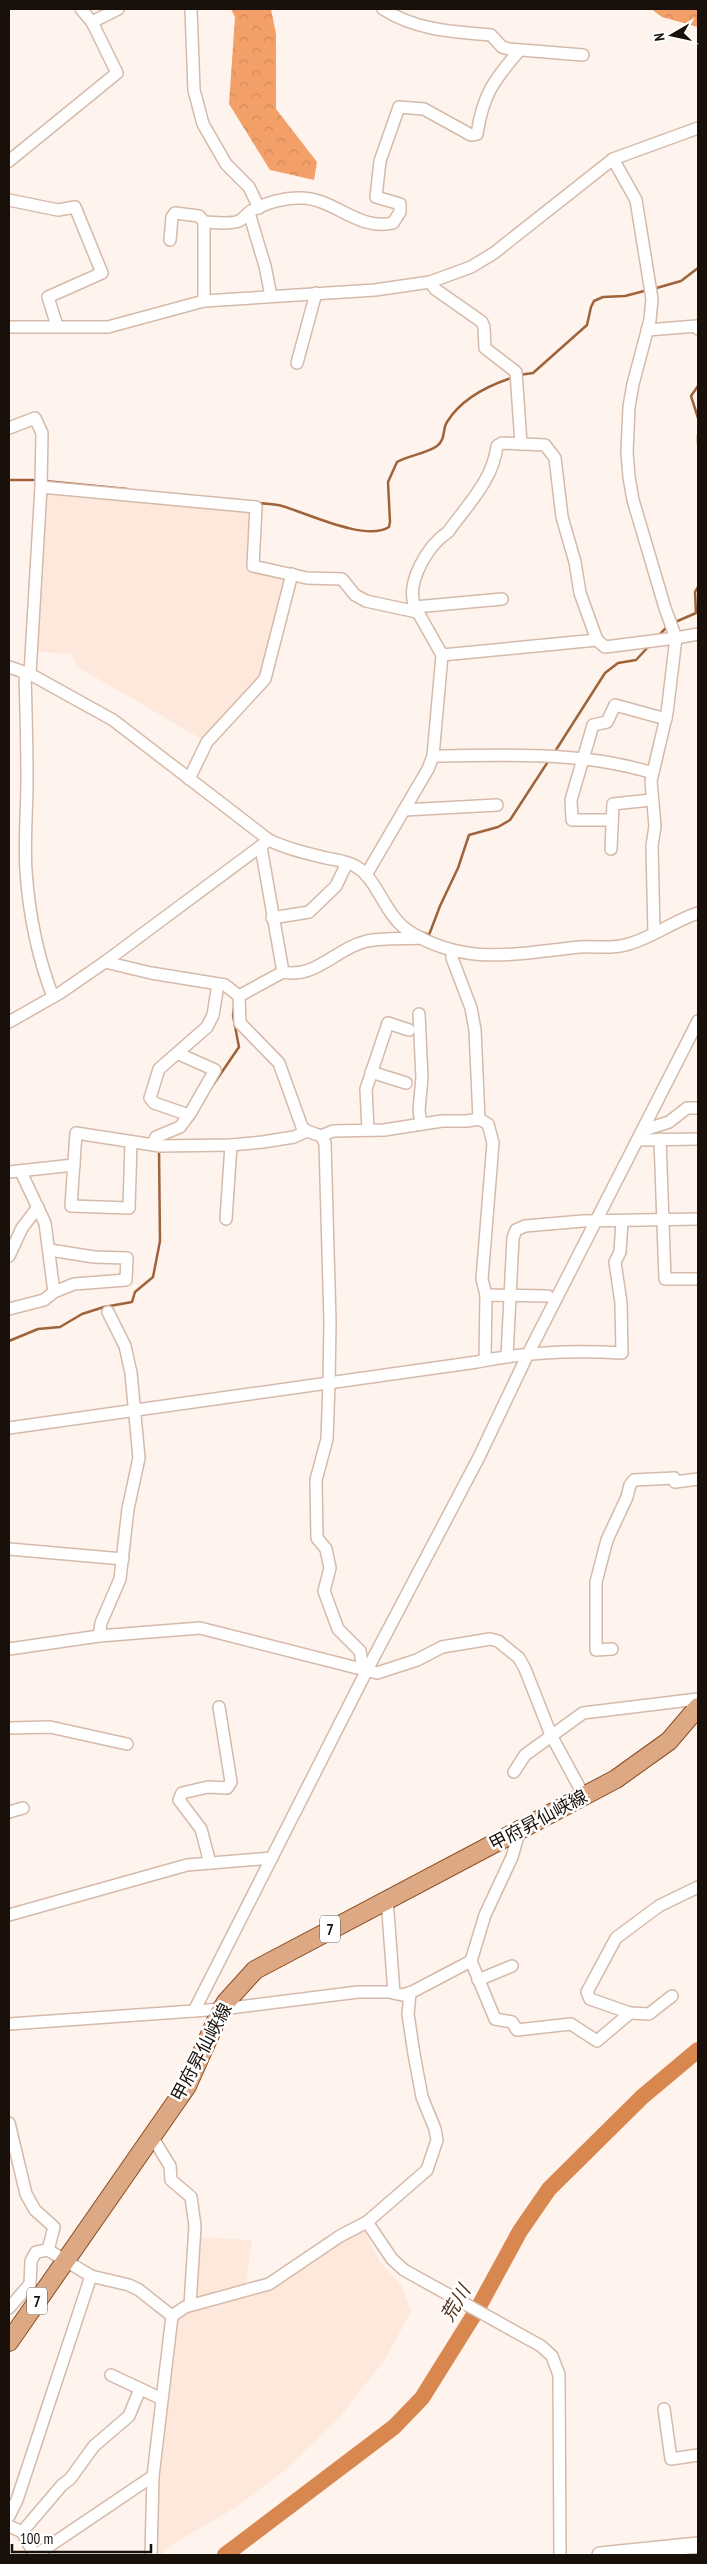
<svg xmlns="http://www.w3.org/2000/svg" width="707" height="2564" font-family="'PT Sans Narrow','Noto Sans JP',sans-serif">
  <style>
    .built { fill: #fde8db }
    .forest { fill: url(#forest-crowns) }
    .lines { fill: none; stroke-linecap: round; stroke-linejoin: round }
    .stream { stroke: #9f633a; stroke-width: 2.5 }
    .river { stroke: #d8874f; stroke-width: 16 }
    .street-casing { stroke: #d5baaa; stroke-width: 14 }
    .secondary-casing { stroke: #d5baaa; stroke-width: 18 }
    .primary-casing { stroke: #894e24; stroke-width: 20 }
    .street { stroke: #fff; stroke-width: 11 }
    .secondary { stroke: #fff; stroke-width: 15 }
    .primary { stroke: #dda984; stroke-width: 18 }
    .labels { text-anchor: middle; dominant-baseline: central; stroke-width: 5; stroke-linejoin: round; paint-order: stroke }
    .shield { fill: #fff; stroke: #5e5854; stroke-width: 1 }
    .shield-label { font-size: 16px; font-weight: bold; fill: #19100a }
    .street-label { font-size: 18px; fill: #19100a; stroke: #fff }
    .water-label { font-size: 19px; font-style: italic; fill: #502e17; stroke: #fff }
  </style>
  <defs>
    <pattern id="forest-crowns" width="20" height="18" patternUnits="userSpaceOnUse" patternTransform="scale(1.25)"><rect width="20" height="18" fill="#f3a068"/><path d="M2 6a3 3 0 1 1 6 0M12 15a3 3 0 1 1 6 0" fill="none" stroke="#d08959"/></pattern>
  </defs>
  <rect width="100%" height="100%" fill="#fff3ed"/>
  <g class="built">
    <path d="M 41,487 L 256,507 L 253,566 L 292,574 L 265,679 L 207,742 L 76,666 L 72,654 L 30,651 Z"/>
    <path d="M 362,2227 L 380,2262 L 401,2285 L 411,2311 L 386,2358 L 340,2417 L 285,2470 L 235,2508 L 173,2544 L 161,2555 L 151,2555 L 172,2316 L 188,2310 L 265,2292 L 291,2271 Z"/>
    <path d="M 196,2237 L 252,2240 L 246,2285 L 194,2299 Z"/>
  </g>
  <g class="forest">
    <path d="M 231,9 L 271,9 L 276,34 L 276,109 L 317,162 L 314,180 L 270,170 L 229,104 L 235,17 Z"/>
    <path d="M 651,9 L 698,9 L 698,27 L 662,17 Z"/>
  </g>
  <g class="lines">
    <g class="stream">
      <path d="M 653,289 L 681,281 L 698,268"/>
      <path d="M 519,375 L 533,373 L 587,325 L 591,307 L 594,301 L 603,297 L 625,296 L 648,290"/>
      <path d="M 698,386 L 691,396 L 698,418"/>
      <path d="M 698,435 L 698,443"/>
      <path d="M 9,480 L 37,480"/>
      <path d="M 45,481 L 127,489"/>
      <path d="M 259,503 C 266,504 275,504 282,506 C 307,513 366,542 389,527 L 390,522 L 388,482 L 397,462 C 409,455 426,454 437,446 C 446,439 442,430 447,422 C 461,399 489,385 514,377"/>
      <path d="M 673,623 L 696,613 L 695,592 L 698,587"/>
      <path d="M 658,636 L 668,626"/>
      <path d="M 554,753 L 605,673 L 618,663 L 636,660 L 649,646"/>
      <path d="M 424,933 L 429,935 L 440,906 L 458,868 L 469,835 L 498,827 L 510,820 L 549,760"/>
      <path d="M 213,1085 L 239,1047 L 233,1016 L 234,1007"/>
      <path d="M 9,1341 L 38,1329 L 60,1327 L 82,1314 L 104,1307 L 132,1302 L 135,1292 L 153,1277 L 160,1241 L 159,1150"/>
    </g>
    <path class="river" d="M 225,2555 L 394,2427 L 422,2398 L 477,2310 L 520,2231 L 549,2189 L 642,2097 L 698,2050"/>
    <defs>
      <g id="street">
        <path d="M 191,9 L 194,90 L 203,124 L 226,164 L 249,187 L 259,208"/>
        <path d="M 383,9 C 415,30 454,32 491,35 L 502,47 L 509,49 L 583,55"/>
        <path d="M 92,22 L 118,9"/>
        <path d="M 613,159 L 636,200 L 652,299 L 650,320 L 633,384 L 629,407 L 627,452 L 629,477 L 633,500 L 665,608 L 676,638 L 698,634"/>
        <path d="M 9,161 L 117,73 L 92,22 L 81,9"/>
        <path d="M 9,200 L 58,210 L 75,207 L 102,273 L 48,297 L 57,326"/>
        <path d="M 249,213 L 265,266 L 271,296"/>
        <path d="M 170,240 L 172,217 L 175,213 L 199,216 L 204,222"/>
        <path d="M 430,282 L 435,289 L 482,322 L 484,327 L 485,348 L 516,372 L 521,444"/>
        <path d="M 204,301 L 204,222 C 214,222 229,225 239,221 C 243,219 247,214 251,211 C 265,203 286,197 302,198 C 335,199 358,231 393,223 L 400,212 L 400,204 L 376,197 L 380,161 L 399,107 L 424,109 L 471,135 L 477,134 C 483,94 494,80 519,51"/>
        <path d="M 9,327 L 108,327 L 204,301 L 375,290 L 430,282 L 471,267 L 494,253 L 613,159 L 698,128"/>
        <path d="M 647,330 L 697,326 L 698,329"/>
        <path d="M 297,363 L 316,293"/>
        <path d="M 9,428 L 35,418 L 42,433 L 41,487"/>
        <path d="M 415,607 L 502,599"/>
        <path d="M 442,655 L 597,640 L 605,647 L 676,638 L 667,713 L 651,781 L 655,826 L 652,846 L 654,933"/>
        <path d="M 9,667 L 30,674 L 113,720 L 269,840 C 287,849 306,853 326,858 C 336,860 347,861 355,866 C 378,878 384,916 410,932 C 467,967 518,953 580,947 C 595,946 611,949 625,945 C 651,939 673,921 698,913"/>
        <path d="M 25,674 C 26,709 27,745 27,780 C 27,811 24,841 26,871 C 29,914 38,958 53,997"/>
        <path d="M 30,674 L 41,487 L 256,507 L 253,566 L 307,578 L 342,579 L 355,595 L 366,601 L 417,612"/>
        <path d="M 433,756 C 506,755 582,751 653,773"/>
        <path d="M 189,779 L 207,742 L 265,679 L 292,574"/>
        <path d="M 404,810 L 497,805"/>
        <path d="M 612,820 L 572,820 L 571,800 L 593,725 L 607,722 L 615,705 L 666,719"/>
        <path d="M 261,847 L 283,972 C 316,979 336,948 367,941 C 384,938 404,939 421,938"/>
        <path d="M 611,849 L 613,804 L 651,800"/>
        <path d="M 366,875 L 428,769 L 433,756 L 442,655 L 415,607 C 405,583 428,545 448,532 C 468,504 493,480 497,446 L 502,443 L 545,445 L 555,458 L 562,517 L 575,562 L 580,593 L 597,640"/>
        <path d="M 272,918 L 309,912 L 336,886 L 347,863"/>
        <path d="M 452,951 L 452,958 L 471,1008 L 475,1030 L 479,1119 L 488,1124 L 493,1143 L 482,1279 L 486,1295 L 485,1360"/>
        <path d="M 105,962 L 151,973 L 225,985 L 239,996 L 283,972"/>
        <path d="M 239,996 L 240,1023 L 279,1063 L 302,1127 L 307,1131 L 321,1136 L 325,1143 L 330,1322 L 329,1383 L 327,1439 L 316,1480 L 317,1538 L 326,1549 L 330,1568 L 324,1591 L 338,1629 L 360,1651 L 363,1669"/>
        <path d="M 419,1014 L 422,1078 L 419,1110 L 421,1124"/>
        <path d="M 9,1022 L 60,993 L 105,962 L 269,840"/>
        <path d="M 371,1072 L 406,1083"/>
        <path d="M 189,1115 L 154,1103 L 150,1098 L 159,1069 L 207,1027 L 213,1015 L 218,984"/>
        <path d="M 368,1130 L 366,1089 L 388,1023 L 409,1030"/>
        <path d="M 644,1130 L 669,1122 L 687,1108 L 698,1108"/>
        <path d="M 321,1136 L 333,1131 L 384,1130 L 442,1121 L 467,1121 L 479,1119"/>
        <path d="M 660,1139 L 665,1279 L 698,1279"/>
        <path d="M 639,1140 L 698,1139"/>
        <path d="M 131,1142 L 129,1208 L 71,1206 L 76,1133 L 160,1146 L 231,1145 L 263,1142 L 294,1137 L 307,1131"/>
        <path d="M 153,1144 L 156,1137 L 180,1127 L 191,1112 L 215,1070 L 179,1054"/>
        <path d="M 9,1172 L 74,1165"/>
        <path d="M 21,1172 L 45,1223 L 54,1292"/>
        <path d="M 226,1219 L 231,1145"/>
        <path d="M 9,1256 L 22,1228 L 38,1207"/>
        <path d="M 486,1295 L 548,1296"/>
        <path d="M 9,1309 L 44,1300 L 54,1292 L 74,1284 L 126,1280 L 127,1258 L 94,1257 L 50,1250"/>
        <path d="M 507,1356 L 513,1238 L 516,1230 L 525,1226 L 583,1221 L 698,1219"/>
        <path d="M 9,1428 L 477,1362 C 525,1352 572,1350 622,1353 L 621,1303 L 615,1262 L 620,1252 L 622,1221"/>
        <path d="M 9,1549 L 123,1559"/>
        <path d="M 99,1636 L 101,1623 L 120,1579 L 128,1509 L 139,1458 L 131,1373 L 125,1346 L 108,1312"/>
        <path d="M 9,1649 L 99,1636 L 200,1628 L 377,1673 L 417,1660 L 442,1647 L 490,1639 L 498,1641 L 519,1658 L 525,1669 L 551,1735 L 584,1796"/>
        <path d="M 612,1649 L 596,1650 L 596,1582 L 607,1540 L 627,1497 L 630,1485 L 634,1480 L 674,1478 L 675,1482 L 698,1479"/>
        <path d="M 9,1728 L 50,1727 L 127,1744"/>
        <path d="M 514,1772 L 525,1755 L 583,1713 L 698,1699"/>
        <path d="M 9,1812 L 23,1808"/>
        <path d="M 520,1829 L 512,1857 L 485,1915 L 471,1961 L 495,2019 L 512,2022 L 517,2030 L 571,2024 L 597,2041 L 630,2013"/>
        <path d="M 210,1863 L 201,1829 L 179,1800 L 182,1793 L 208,1787 L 227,1788 L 231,1782 L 219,1707"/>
        <path d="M 387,1899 L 394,1993"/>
        <path d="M 9,1915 L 187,1865 L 272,1858"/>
        <path d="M 478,1980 L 512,1966"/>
        <path d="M 672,1996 L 649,2014 L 630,2013 L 590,1999 L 587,1992 L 616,1938 L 659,1906 L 698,1887"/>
        <path d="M 194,2011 L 367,1670 L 479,1457 L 528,1354 L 698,1021"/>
        <path d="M 9,2024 L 222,2009 L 358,1992 L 389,1992 L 402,1995 L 412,1992 L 471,1961"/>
        <path d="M 9,2123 L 26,2194 L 35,2210 L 54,2227 L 48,2250"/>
        <path d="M 151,2135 L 170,2166 L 171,2180 L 191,2197 L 195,2226 L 190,2305"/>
        <path d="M 367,2222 L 392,2259 L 404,2270 L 541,2346 L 552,2356 L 559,2375 L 560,2555"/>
        <path d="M 9,2308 L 30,2284 L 31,2261 L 36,2252 L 48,2250 L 91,2276 L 129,2285 L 139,2290 L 172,2316 L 153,2476 L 151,2555"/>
        <path d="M 172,2316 L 185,2307 L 269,2284 L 340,2236 L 367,2222 L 427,2170 L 437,2140 L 435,2129 L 422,2097 L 414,2054 L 408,2014 L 410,1993"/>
        <path d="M 111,2375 L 162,2399"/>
        <path d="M 664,2409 L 671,2459 L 698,2455"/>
        <path d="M 9,2516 L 17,2500 L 91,2276"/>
        <path d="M 9,2526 L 22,2532 L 35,2555"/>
        <path d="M 22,2532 L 62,2485 L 70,2479 L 94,2446 L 129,2416 L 140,2389"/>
        <path d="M 36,2555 L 153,2476"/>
      </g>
      <path id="secondary" d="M 600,2555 L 698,2545"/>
      <path id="primary" d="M 9,2342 L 187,2086 L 220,2012 L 226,2002 L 255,1970 L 616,1779 L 669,1741 L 698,1707"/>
    </defs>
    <use href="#street" class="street-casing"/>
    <use href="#secondary" class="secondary-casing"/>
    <use href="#primary" class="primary-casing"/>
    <use href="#street" class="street"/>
    <use href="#secondary" class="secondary"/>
    <use href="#primary" class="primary"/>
  </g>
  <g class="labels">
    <g class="shield">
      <rect x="320" y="1915.5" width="20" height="27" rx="4"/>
      <rect x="27" y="2287.5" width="20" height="27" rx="4"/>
    </g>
    <g class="shield-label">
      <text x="330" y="1929">7</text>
      <text x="37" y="2301">7</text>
    </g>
    <g class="street-label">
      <text transform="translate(538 1820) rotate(-28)">甲府昇仙峡線</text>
      <text transform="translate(201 2052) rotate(-62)">甲府昇仙峡線</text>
    </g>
    <g class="water-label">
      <text transform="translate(455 2303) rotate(-59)">荒川</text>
    </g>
  </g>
  <rect width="707" height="2564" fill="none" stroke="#19100a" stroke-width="20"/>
  <g transform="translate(672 35) rotate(261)" stroke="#ffffff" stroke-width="4" paint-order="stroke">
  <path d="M0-4L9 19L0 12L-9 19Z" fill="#19100a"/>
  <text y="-8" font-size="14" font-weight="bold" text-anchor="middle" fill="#19100a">N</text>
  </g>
  <path d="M12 2544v8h139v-8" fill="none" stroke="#19100a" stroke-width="2.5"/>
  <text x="20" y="2544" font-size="15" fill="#19100a" stroke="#ffffff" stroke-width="4" paint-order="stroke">100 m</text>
</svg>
